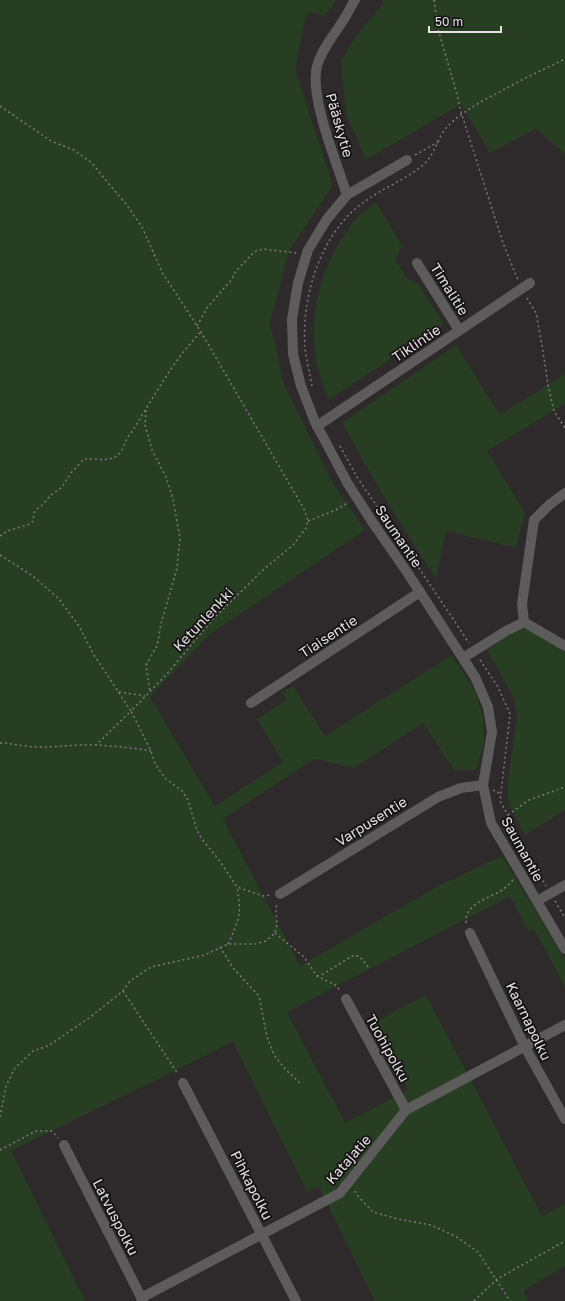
<svg xmlns="http://www.w3.org/2000/svg" width="565" height="1301" font-family="'Golos Text',sans-serif">
  <style>
    .green { fill: #283e22 }
    .lines { fill: none; stroke-linecap: round; stroke-linejoin: round }
    .path { stroke: #7e797b; stroke-width: 1.5; stroke-dasharray: 2 3; stroke-linecap: butt }
    .street { stroke: #5d5b5b; stroke-width: 10 }
    .labels { text-anchor: middle; dominant-baseline: central; stroke-width: 3.5; stroke-linejoin: round; paint-order: stroke }
    .street-label { font-size: 14px; fill: #e7e3e4; stroke: #151213 }
  </style>
  <rect width="100%" height="100%" fill="#2e292b"/>
  <g class="green">
    <path d="M 0,0 L 336,0 L 325,16 L 310,12 L 305,19 L 295,70 L 333,185 L 289,251 L 270,323 L 284,385 L 332,482 L 365,530 L 210,634 L 150,697 L 215,806 L 283,762 L 257,719 L 287,700 L 282,693 L 293,686 L 325,736 L 452,655 L 475,691 L 483,717 L 484,743 L 476,770 L 454,770 L 423,723 L 354,768 L 314,759 L 223,819 L 300,966 L 440,885 L 502,856 L 565,959 L 565,987 L 534,929 L 529,932 L 510,896 L 287,1012 L 345,1123 L 408,1090 L 373,1023 L 426,995 L 542,1216 L 565,1204 L 565,1266 L 523,1291 L 528,1301 L 375,1301 L 319,1187 L 307,1192 L 233,1042 L 11,1151 L 85,1301 L 0,1301 Z"/>
    <path d="M 382,0 L 565,0 L 565,154 L 536,129 L 490,153 L 461,104 L 366,160 L 346,114 L 341,61 L 356,36 L 383,4 Z"/>
    <path d="M 376,202 L 402,246 L 395,260 L 408,279 L 418,284 L 444,324 L 328,400 C 324,387 318,373 316,359 C 309,308 321,266 352,224 C 358,216 368,209 376,202 Z"/>
    <path d="M 456,345 L 500,415 L 565,374 L 565,404 L 487,451 L 525,513 L 516,548 L 446,531 L 436,579 L 382,494 L 342,423 Z"/>
    <path d="M 525,627 L 565,652 L 565,810 L 525,835 L 508,802 L 508,780 L 517,717 L 514,698 L 487,650 L 504,637 Z"/>
  </g>
  <g class="lines">
    <g class="path">
      <path d="M 434,0 L 438,29 L 458,98 L 460,109 L 503,243 L 518,280"/>
      <path d="M 0,106 L 51,141 L 74,150 L 92,163 L 108,183 L 126,204 L 142,227 L 162,272 L 201,332 L 304,509 L 308,521 L 306,528 L 293,545 L 263,570 L 213,619 L 166,675 L 131,711 L 151,751 L 155,764 L 166,779 L 182,791 L 188,800 L 197,830 L 201,838 L 219,860 L 237,887 L 263,896 L 271,895"/>
      <path d="M 415,155 L 438,142"/>
      <path d="M 527,298 L 536,313 L 542,345 L 548,385 L 554,411 L 565,428"/>
      <path d="M 197,326 L 207,308 L 232,279 L 236,271 L 254,252 L 263,249 L 297,253"/>
      <path d="M 312,386 C 310,373 306,360 305,347 C 301,297 321,232 364,202 C 383,188 405,180 423,165 C 435,155 437,138 447,127 C 462,111 484,100 503,90 C 523,79 544,69 565,59"/>
      <path d="M 146,410 L 145,425 L 152,450 L 166,477 L 173,499 L 180,538 L 177,568 L 161,624 L 157,646 L 146,665 L 150,692"/>
      <path d="M 340,446 L 357,477 L 429,583 L 469,643"/>
      <path d="M 308,521 L 336,510 L 349,502"/>
      <path d="M 0,536 L 7,531 L 30,524 L 33,521 L 34,513 L 37,509 L 42,505 L 51,495 L 62,487 L 71,473 L 84,459 C 98,458 114,464 122,450 C 125,444 126,438 131,433 C 153,399 172,361 201,332"/>
      <path d="M 0,555 L 33,576 L 59,599 L 79,626 L 94,655 L 131,711 L 96,745"/>
      <path d="M 480,660 L 498,687 L 510,714 L 500,801 L 546,886"/>
      <path d="M 119,692 L 145,696"/>
      <path d="M 0,743 C 9,743 16,745 25,746 C 48,749 72,744 96,745 C 114,746 133,748 151,751"/>
      <path d="M 493,790 L 501,794"/>
      <path d="M 508,815 L 529,800 L 565,787"/>
      <path d="M 555,901 L 565,918"/>
      <path d="M 466,923 C 464,903 491,898 504,889 C 507,886 510,883 513,880"/>
      <path d="M 275,933 L 304,957 L 317,976 L 337,986 L 340,991"/>
      <path d="M 228,944 C 239,920 242,914 237,887"/>
      <path d="M 220,947 L 233,968 L 259,996 L 267,1037 L 274,1055 L 286,1070 L 301,1084"/>
      <path d="M 317,976 L 323,974 L 354,955 L 360,957 L 370,969"/>
      <path d="M 123,991 L 178,1074"/>
      <path d="M 0,1117 L 6,1086 L 15,1068 L 33,1051 L 48,1046 L 89,1018 L 123,991 L 130,981 L 151,967 L 205,955 L 228,944 L 255,944 L 266,941 L 275,933 L 277,924 L 276,910 L 277,903"/>
      <path d="M 0,1150 L 36,1131 L 52,1131 L 58,1138"/>
      <path d="M 355,1191 L 357,1195 L 373,1212 L 398,1219 L 431,1225 L 455,1236 L 478,1252 L 510,1301"/>
      <path d="M 474,1301 L 497,1279 L 565,1241"/>
    </g>
    <g class="street">
      <path d="M 407,160 L 347,195 L 327,219 L 308,250 L 298,283 L 292,319 L 293,354 L 301,386 L 315,422 L 348,484 L 373,523 L 407,572 L 475,677 L 488,707 L 492,732 L 483,785 L 491,823 L 565,949"/>
      <path d="M 347,195 C 337,163 309,97 317,66 C 322,48 335,34 344,19 C 348,13 351,6 355,0"/>
      <path d="M 417,263 L 459,330"/>
      <path d="M 317,426 L 530,283"/>
      <path d="M 524,622 L 565,646"/>
      <path d="M 463,658 L 506,631 L 524,622 L 522,604 L 534,520 L 549,505 L 565,493"/>
      <path d="M 251,703 L 420,592"/>
      <path d="M 280,894 L 438,797 L 461,788 L 483,785"/>
      <path d="M 537,901 L 565,885"/>
      <path d="M 470,933 L 525,1047 L 565,1119"/>
      <path d="M 346,999 L 406,1110"/>
      <path d="M 183,1083 L 296,1301"/>
      <path d="M 64,1145 L 143,1301"/>
      <path d="M 141,1298 L 340,1193 L 406,1110 L 565,1025"/>
    </g>
  </g>
  <g class="labels">
    <g class="street-label">
      <text transform="translate(340 125) rotate(74)">Pääskytie</text>
      <text transform="translate(450 289) rotate(58)">Timalitie</text>
      <text transform="translate(416 343) rotate(-34)">Tiklintie</text>
      <text transform="translate(399 536) rotate(56)">Saumantie</text>
      <text transform="translate(203 619) rotate(-47)">Ketunlenkki</text>
      <text transform="translate(328 636) rotate(-33)">Tiaisentie</text>
      <text transform="translate(371 821) rotate(-32)">Varpusentie</text>
      <text transform="translate(523 849) rotate(61)">Saumantie</text>
      <text transform="translate(529 1021) rotate(64)">Kaarnapolku</text>
      <text transform="translate(388 1048) rotate(61)">Tuohipolku</text>
      <text transform="translate(348 1159) rotate(-49)">Katajatie</text>
      <text transform="translate(252 1185) rotate(63)">Pihkapolku</text>
      <text transform="translate(116 1217) rotate(63)">Latvuspolku</text>
    </g>
  </g>
  <path d="M429 26v6h72v-6" fill="none" stroke="#e7e3e4" stroke-width="2"/>
  <text x="435" y="26" font-size="12" fill="#e7e3e4" stroke="#151213" stroke-width="3" paint-order="stroke">50 m</text>
</svg>
